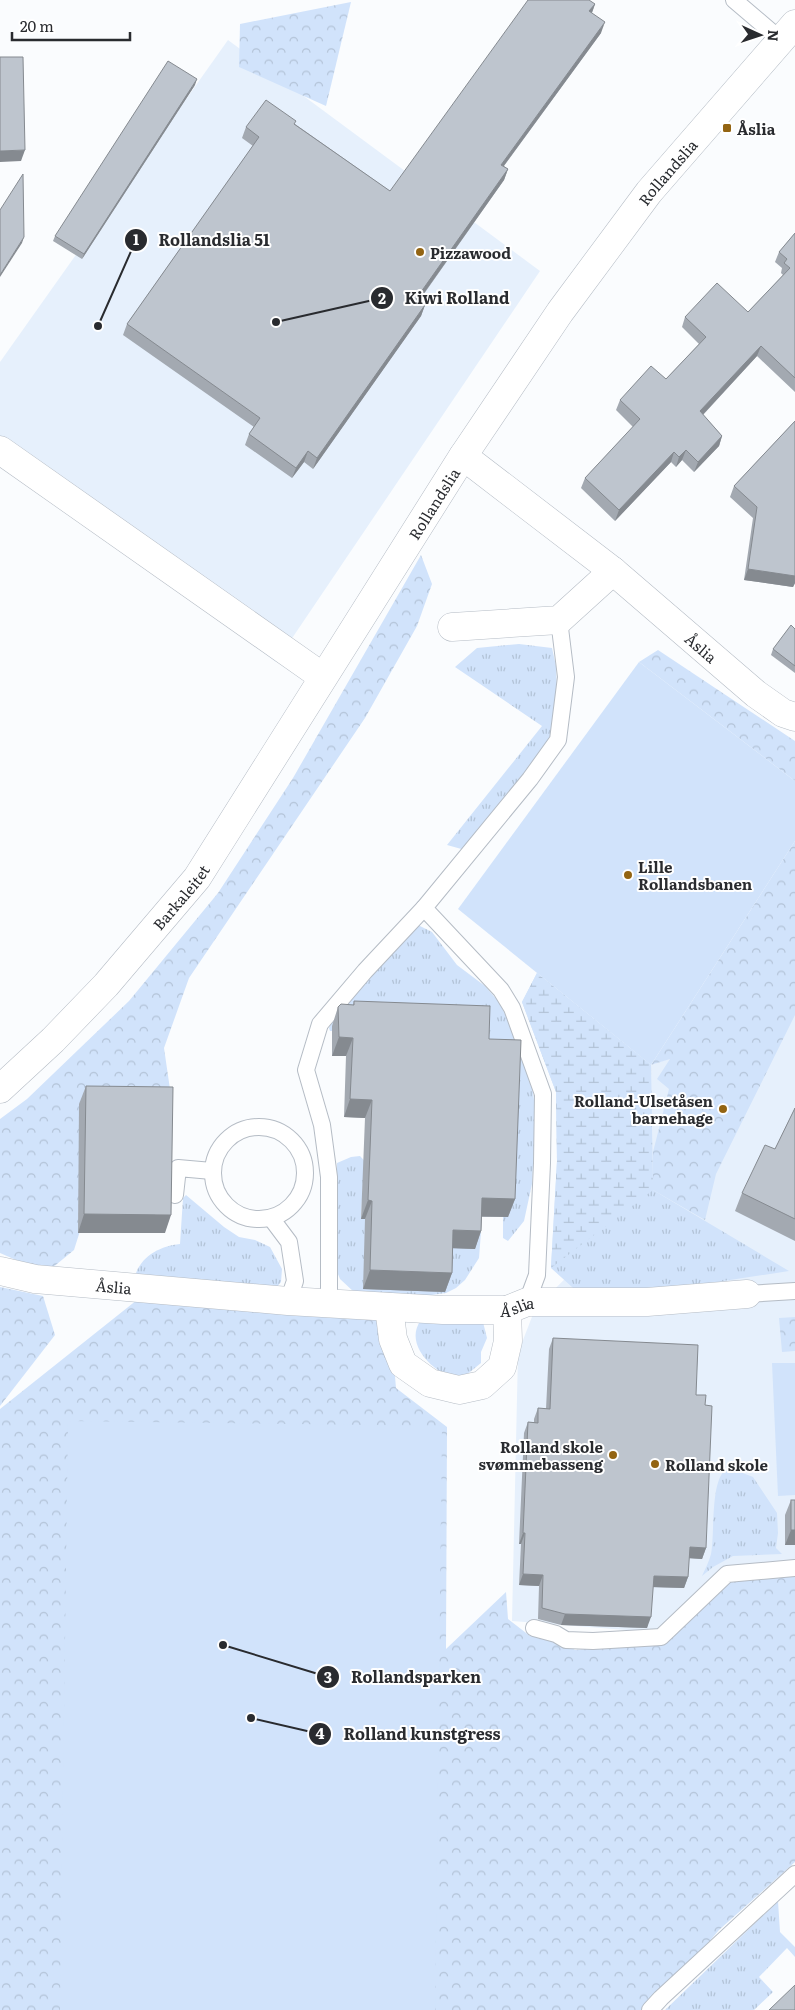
<svg xmlns="http://www.w3.org/2000/svg" width="795" height="2010" font-family="Literata,serif">
  <style>
    .built { fill: #e6f0fc }
    .grass { fill: url(#grass-tufts) }
    .forest { fill: url(#forest-crowns) }
    .wetland { fill: url(#wetland-marsh) }
    .pitch { fill: #d1e3fb }
    .lines { fill: none; stroke-linecap: round; stroke-linejoin: round }
    .lane-casing { stroke: #b5bcc5; stroke-width: 18 }
    .street-casing { stroke: #b5bcc5; stroke-width: 29 }
    .lane { stroke: #fff; stroke-width: 16 }
    .street { stroke: #fff; stroke-width: 28 }
    .wall { fill: #a3a9b1 }
    .shaded-wall { fill: #858a90 }
    .building { fill: #bec5ce; stroke: #858a90 }
    .poi-dot { fill: #936412; stroke: #fff; stroke-width: 2 }
    .labels { text-anchor: middle; dominant-baseline: central; stroke-width: 4; stroke-linejoin: round; paint-order: stroke }
    .poi-label { font-size: 15px; font-weight: bold; fill: #292b2f; stroke: #fff; text-anchor: start }
    .street-label { font-size: 15px; fill: #292b2f; stroke: #fff }
    .leader { fill: none; stroke: #292b2f; stroke-width: 2 }
    .callout-dot { fill: #292b2f; stroke: #fff; stroke-width: 2 }
    .mark-label { font-size: 15px; text-anchor: middle; font-weight: bold; fill: #fff }
    .callout-label { font-size: 16px; text-anchor: middle; font-weight: bold; fill: #292b2f; stroke: #fff; stroke-width: 4; stroke-linejoin: round; paint-order: stroke }
  </style>
  <defs>
    <pattern id="grass-tufts" width="24" height="20" patternUnits="userSpaceOnUse" patternTransform="scale(1.25)"><rect width="24" height="20" fill="#d1e3fb"/><path d="M3 7l-1-3M5 7V3M7 7l1-3M15 17l-1-3M17 17v-4M19 17l1-3" fill="none" stroke="#b3c3d7"/></pattern>
    <pattern id="forest-crowns" width="20" height="18" patternUnits="userSpaceOnUse" patternTransform="scale(1.25)"><rect width="20" height="18" fill="#d1e3fb"/><path d="M2 6a3 3 0 1 1 6 0M12 15a3 3 0 1 1 6 0" fill="none" stroke="#b3c3d7"/></pattern>
    <pattern id="wetland-marsh" width="20" height="14" patternUnits="userSpaceOnUse" patternTransform="scale(1.25)"><rect width="20" height="14" fill="#d1e3fb"/><path d="M1 5h8M5 5V1M11 12h8M15 12V8" fill="none" stroke="#b3c3d7"/></pattern>
  </defs>
  <rect width="100%" height="100%" fill="#fafcfe"/>
  <g class="built">
    <path d="M 228,40 L 540,271 L 276,662 L 0,454 L 0,362 Z"/>
    <path d="M 795,915 L 795,1575 L 703,1636 L 512,1621 L 518,1353 L 535,1309 L 653,1190 L 651,1065 L 671,1058 Z"/>
  </g>
  <g class="grass">
    <path d="M 519,644 L 552,648 L 556,666 L 558,718 L 548,741 L 533,765 L 465,850 L 447,845 L 542,726 L 455,667 L 477,648 Z"/>
    <path d="M 416,924 L 432,932 L 457,965 L 485,986 L 499,1002 L 515,1034 L 532,1085 L 536,1115 L 532,1184 L 524,1221 L 508,1241 L 503,1238 L 503,1216 L 509,1216 L 515,1055 L 347,1031 L 330,1031 L 329,1028 L 333,1018 Z"/>
    <path d="M 537,973 L 651,1065 L 653,1190 L 789,1271 L 678,1288 L 582,1296 L 551,1268 L 557,1161 L 556,1092 L 522,1002 Z"/>
    <path d="M 360,1156 L 370,1167 L 364,1167 L 361,1216 L 368,1216 L 481,1232 L 479,1258 L 465,1280 L 456,1288 L 446,1293 L 417,1297 L 354,1292 L 340,1279 L 335,1267 L 337,1163 L 351,1157 Z"/>
    <path d="M 186,1195 L 224,1227 L 239,1237 L 255,1240 L 270,1247 L 282,1269 L 281,1282 L 276,1288 L 141,1279 L 136,1273 C 143,1255 161,1246 180,1244 L 183,1198 Z"/>
    <path d="M 421,1320 L 483,1322 L 487,1338 L 481,1352 L 481,1363 L 465,1376 C 459,1375 450,1376 445,1374 C 425,1364 406,1340 421,1320 Z"/>
    <path d="M 725,1470 L 735,1470 L 753,1477 L 777,1513 L 778,1533 L 776,1548 L 782,1554 L 733,1556 L 713,1567 L 702,1576 C 705,1569 709,1562 711,1554 C 715,1534 710,1484 725,1470 Z"/>
    <path d="M 778,1901 L 780,1932 L 795,1947 L 795,1957 L 787,1948 L 759,1977 L 773,1992 L 754,2010 L 665,2010 Z"/>
  </g>
  <g class="forest">
    <path d="M 351,2 L 326,106 L 239,67 L 240,24 Z"/>
    <path d="M 421,555 L 432,584 L 417,626 L 365,718 L 189,978 L 164,1048 L 172,1103 L 80,1231 L 74,1250 L 46,1273 L 0,1253 L 0,1119 L 27,1099 L 129,1001 L 218,893 L 293,778 Z"/>
    <path d="M 658,650 L 795,741 L 795,781 L 639,662 Z"/>
    <path d="M 795,841 L 795,1015 L 716,1174 L 705,1220 L 653,1190 L 653,1152 L 669,1089 L 657,1079 L 670,1059 L 651,1065 Z"/>
    <path d="M 0,1287 L 43,1296 L 55,1335 L 0,1406 Z"/>
    <path d="M 152,1288 L 389,1307 L 396,1388 L 447,1427 L 446,1649 L 506,1592 L 508,1619 L 530,1636 L 561,1640 L 575,1650 L 657,1641 L 729,1577 L 795,1575 L 795,1862 L 719,1930 L 651,2010 L 0,2010 L 0,1409 Z"/>
    <path d="M 795,1317 L 795,1351 L 782,1352 L 779,1318 Z"/>
  </g>
  <path class="wetland" d="M 537,973 L 651,1065 L 653,1190 L 551,1268 L 557,1161 L 556,1092 L 522,1002 Z"/>
  <g class="pitch">
    <path d="M 639,662 L 795,781 L 795,841 L 651,1065 L 458,909 Z"/>
    <path d="M 772,1363 L 795,1363 L 795,1495 L 778,1496 Z"/>
    <path d="M 68,1421 L 442,1426 L 435,2010 L 60,2010 Z"/>
  </g>
  <g class="lines">
    <defs>
      <g id="lane">
        <path d="M 734,0 L 781,40"/>
        <circle cx="259" cy="1173" r="46"/>
        <path d="M 175,1195 L 178,1168 L 212,1171"/>
        <path d="M 271,1218 L 289,1242 L 295,1281 L 288,1301"/>
        <path d="M 747,1294 L 795,1291"/>
        <path d="M 527,1302 L 537,1275 L 542,1163 L 543,1094 L 512,1008 L 501,990 L 424,908 L 530,779 L 558,740 L 566,677 L 559,620"/>
        <path d="M 329,1303 L 329,1177 L 322,1125 L 306,1070 L 320,1024 L 365,971 L 424,908"/>
        <path d="M 534,1628 L 556,1634 L 566,1640 L 593,1641 L 661,1637 L 727,1574 L 795,1568"/>
        <path d="M 650,2010 L 661,1998 L 795,1874"/>
      </g>
      <g id="street">
        <path d="M 0,450 L 323,677"/>
        <path id="s1" d="M 463,456 L 613,571 L 756,694 L 783,713 L 795,717"/>
        <path d="M 452,627 L 559,620 L 613,571"/>
        <path id="s2" d="M 0,1089 L 53,1040 L 106,985 L 197,878 L 463,456 L 560,312 L 649,192 L 795,24"/>
        <path id="s3" d="M 0,1271 L 35,1279 L 288,1301 L 443,1310 L 507,1310 L 527,1302 L 647,1302 L 747,1294"/>
        <path d="M 389,1307 L 393,1339 L 403,1364 L 430,1383 L 459,1390 L 482,1385 L 502,1367 L 508,1341 L 507,1310"/>
      </g>
    </defs>
    <use href="#lane" class="lane-casing"/>
    <use href="#street" class="street-casing"/>
    <use href="#lane" class="lane"/>
    <use href="#street" class="street"/>
  </g>
  <g class="wall">
    <path d="M 595,4 L 592,13 L 601,33 L 504,166 L 508,169 L 504,180 L 419,301 L 425,305 L 421,316 L 313,469 L 304,462 L 292,478 L 245,445 L 249,434 L 254,427 L 123,335 L 127,324 L 253,146 L 242,138 L 246,127 L 295,124 L 390,191 Z"/>
    <path d="M 195,85 L 82,259 L 53,241 L 55,236 Z"/>
    <path d="M 795,233 L 795,392 L 757,356 L 703,415 L 722,436 L 719,446 L 694,472 L 682,460 L 676,467 L 671,462 L 615,521 L 581,488 L 585,478 L 633,427 L 616,410 L 620,400 L 666,379 L 699,344 L 682,327 L 685,317 L 748,312 L 783,275 L 781,273 L 782,268 L 775,262 L 779,252 Z"/>
    <path d="M 795,421 L 795,583 L 793,587 L 744,580 L 753,518 L 730,497 L 734,486 Z"/>
    <path d="M 795,629 L 795,673 L 771,655 L 773,649 Z"/>
    <path d="M 354,1001 L 489,1039 L 515,1199 L 508,1217 L 482,1217 L 481,1231 L 475,1249 L 453,1248 L 452,1273 L 445,1292 L 363,1289 L 365,1219 L 361,1219 L 365,1118 L 344,1117 L 346,1056 L 332,1056 L 332,1026 L 338,1007 L 353,1005 Z"/>
    <path d="M 86,1086 L 165,1233 L 78,1233 L 79,1104 Z"/>
    <path d="M 795,1108 L 795,1241 L 735,1211 L 742,1193 L 775,1149 Z"/>
    <path d="M 553,1338 L 696,1395 L 705,1405 L 706,1548 L 702,1559 L 689,1558 L 688,1577 L 684,1588 L 653,1587 L 647,1628 L 561,1625 L 538,1619 L 539,1586 L 519,1585 L 521,1544 L 519,1544 L 524,1433 L 528,1422 L 534,1422 L 534,1419 L 538,1408 L 546,1409 L 549,1349 Z"/>
    <path d="M 791,1500 L 795,1500 L 795,1545 L 785,1545 L 785,1515 Z"/>
  </g>
  <g class="shaded-wall">
    <path d="M 595,4 L 591,15 L 589,11 Z"/>
    <path d="M 605,22 L 601,33 L 497,175 L 501,165 Z"/>
    <path d="M 197,79 L 195,85 L 82,259 L 84,254 Z"/>
    <path d="M 25,150 L 21,161 L 0,162 L 0,151 Z"/>
    <path d="M 508,169 L 504,180 L 412,310 L 416,299 Z"/>
    <path d="M 24,237 L 22,243 L 0,277 L 0,275 Z"/>
    <path d="M 425,305 L 421,316 L 313,469 L 317,458 Z"/>
    <path d="M 761,346 L 757,356 L 696,422 L 700,411 Z"/>
    <path d="M 722,436 L 719,446 L 694,472 L 698,462 Z"/>
    <path d="M 686,450 L 682,460 L 676,467 L 679,457 Z"/>
    <path d="M 308,451 L 304,462 L 292,478 L 296,468 Z"/>
    <path d="M 674,452 L 671,462 L 615,521 L 619,510 Z"/>
    <path d="M 748,569 L 795,576 L 795,583 L 793,587 L 744,580 Z"/>
    <path d="M 339,1037 L 353,1038 L 346,1056 L 332,1056 Z"/>
    <path d="M 350,1099 L 372,1100 L 365,1118 L 344,1117 Z"/>
    <path d="M 482,1198 L 515,1199 L 508,1217 L 476,1216 Z"/>
    <path d="M 368,1200 L 372,1201 L 365,1219 L 361,1219 Z"/>
    <path d="M 84,1214 L 171,1215 L 165,1233 L 78,1233 Z"/>
    <path d="M 453,1230 L 481,1231 L 475,1249 L 446,1248 Z"/>
    <path d="M 370,1270 L 452,1273 L 445,1292 L 363,1289 Z"/>
    <path d="M 791,1530 L 795,1530 L 795,1545 L 785,1545 Z"/>
    <path d="M 523,1533 L 525,1533 L 521,1544 L 519,1544 Z"/>
    <path d="M 690,1547 L 706,1548 L 702,1559 L 686,1558 Z"/>
    <path d="M 523,1574 L 543,1575 L 539,1586 L 519,1585 Z"/>
    <path d="M 654,1576 L 688,1577 L 684,1588 L 650,1587 Z"/>
    <path d="M 565,1614 L 651,1617 L 647,1628 L 561,1625 Z"/>
  </g>
  <g class="building">
    <path d="M 528,0 L 589,0 L 595,4 L 589,11 L 605,22 L 501,165 L 508,169 L 416,299 L 425,305 L 317,458 L 308,451 L 296,468 L 249,434 L 260,418 L 127,324 L 259,137 L 246,127 L 266,100 L 296,121 L 294,124 L 390,191 Z"/>
    <path d="M 0,57 L 23,57 L 25,150 L 0,151 Z"/>
    <path d="M 168,61 L 197,79 L 84,254 L 55,236 Z"/>
    <path d="M 23,174 L 24,237 L 0,275 L 0,210 Z"/>
    <path d="M 795,233 L 795,378 L 761,346 L 700,411 L 722,436 L 698,462 L 686,450 L 679,457 L 674,452 L 619,510 L 585,478 L 640,419 L 620,400 L 651,366 L 666,379 L 706,337 L 685,317 L 717,283 L 748,312 L 790,268 L 784,263 L 787,259 L 779,252 Z"/>
    <path d="M 795,421 L 795,576 L 748,569 L 757,507 L 734,486 Z"/>
    <path d="M 791,625 L 795,629 L 795,666 L 773,649 Z"/>
    <path d="M 354,1001 L 490,1006 L 489,1039 L 521,1040 L 515,1199 L 482,1198 L 481,1231 L 453,1230 L 452,1273 L 370,1270 L 372,1201 L 368,1200 L 372,1100 L 350,1099 L 353,1038 L 339,1037 L 338,1007 L 341,1004 L 354,1005 Z"/>
    <path d="M 86,1086 L 173,1087 L 171,1215 L 84,1214 Z"/>
    <path d="M 795,1108 L 795,1219 L 742,1193 L 765,1145 L 775,1149 Z"/>
    <path d="M 553,1338 L 698,1345 L 696,1395 L 706,1395 L 705,1405 L 712,1406 L 706,1548 L 690,1547 L 688,1577 L 654,1576 L 651,1617 L 565,1614 L 542,1608 L 543,1575 L 523,1574 L 525,1533 L 523,1533 L 528,1422 L 538,1423 L 538,1408 L 550,1409 Z"/>
    <rect x="791" y="1500" width="4" height="30"/>
    <path d="M 795,1985 L 795,2010 L 769,2010 Z"/>
  </g>
  <g class="poi-dot">
    <rect x="722" y="123" width="10" height="10" rx="2.5"/>
    <circle cx="420" cy="252" r="5"/>
    <circle cx="628" cy="875" r="5"/>
    <circle cx="723" cy="1109" r="5"/>
    <circle cx="613" cy="1455" r="5"/>
    <circle cx="655" cy="1464" r="5"/>
  </g>
  <g class="labels">
    <g class="poi-label">
      <text x="737" y="128">Åslia</text>
      <text x="430" y="252">Pizzawood</text>
      <text x="638" y="866">Lille<tspan x="638" dy="17">Rollandsbanen</tspan></text>
      <text x="713" y="1100" text-anchor="end">Rolland-Ulsetåsen<tspan x="713" dy="17">barnehage</tspan></text>
      <text x="603" y="1446" text-anchor="end">Rolland skole<tspan x="603" dy="17">svømmebasseng</tspan></text>
      <text x="665" y="1464">Rolland skole</text>
    </g>
    <g class="street-label">
      <text stroke="none"><textPath href="#s2" startOffset="1138">Rollandslia</textPath></text>
      <text stroke="none"><textPath href="#s2" startOffset="732">Rollandslia</textPath></text>
      <text stroke="none"><textPath href="#s1" startOffset="306">Åslia</textPath></text>
      <text stroke="none"><textPath href="#s2" startOffset="264">Barkaleitet</textPath></text>
      <text stroke="none"><textPath href="#s3" startOffset="115">Åslia</textPath></text>
      <text stroke="none"><textPath href="#s3" startOffset="520">Åslia</textPath></text>
    </g>
  </g>
  <path class="leader" d="M98 326L136 240M276 322L382 298M223 1645L328 1677M251 1718L320 1734"/>
  <g class="callout-dot">
    <circle cx="98" cy="326" r="5"/>
    <circle cx="276" cy="322" r="5"/>
    <circle cx="223" cy="1645" r="5"/>
    <circle cx="251" cy="1718" r="5"/>
    <circle cx="136" cy="240" r="12"/>
    <circle cx="382" cy="298" r="12"/>
    <circle cx="328" cy="1677" r="12"/>
    <circle cx="320" cy="1734" r="12"/>
  </g>
  <g class="mark-label">
    <text x="136" y="245">1</text>
    <text x="382" y="304">2</text>
    <text x="328" y="1683">3</text>
    <text x="320" y="1739">4</text>
  </g>
  <g class="callout-label">
    <text x="214" y="246">Rollandslia 51</text>
    <text x="457" y="304">Kiwi Rolland</text>
    <text x="416" y="1683">Rollandsparken</text>
    <text x="422" y="1740">Rolland kunstgress</text>
  </g>
  <g transform="translate(760 35) rotate(93)" stroke="#ffffff" stroke-width="4" paint-order="stroke">
  <path d="M0-4L9 19L0 12L-9 19Z" fill="#292b2f"/>
  <text y="-8" font-size="14" font-weight="bold" text-anchor="middle" fill="#292b2f">N</text>
  </g>
  <path d="M12 32v8h118v-8" fill="none" stroke="#292b2f" stroke-width="2.5"/>
  <text x="20" y="32" font-size="15" fill="#292b2f" stroke="#ffffff" stroke-width="4" paint-order="stroke">20 m</text>
</svg>
